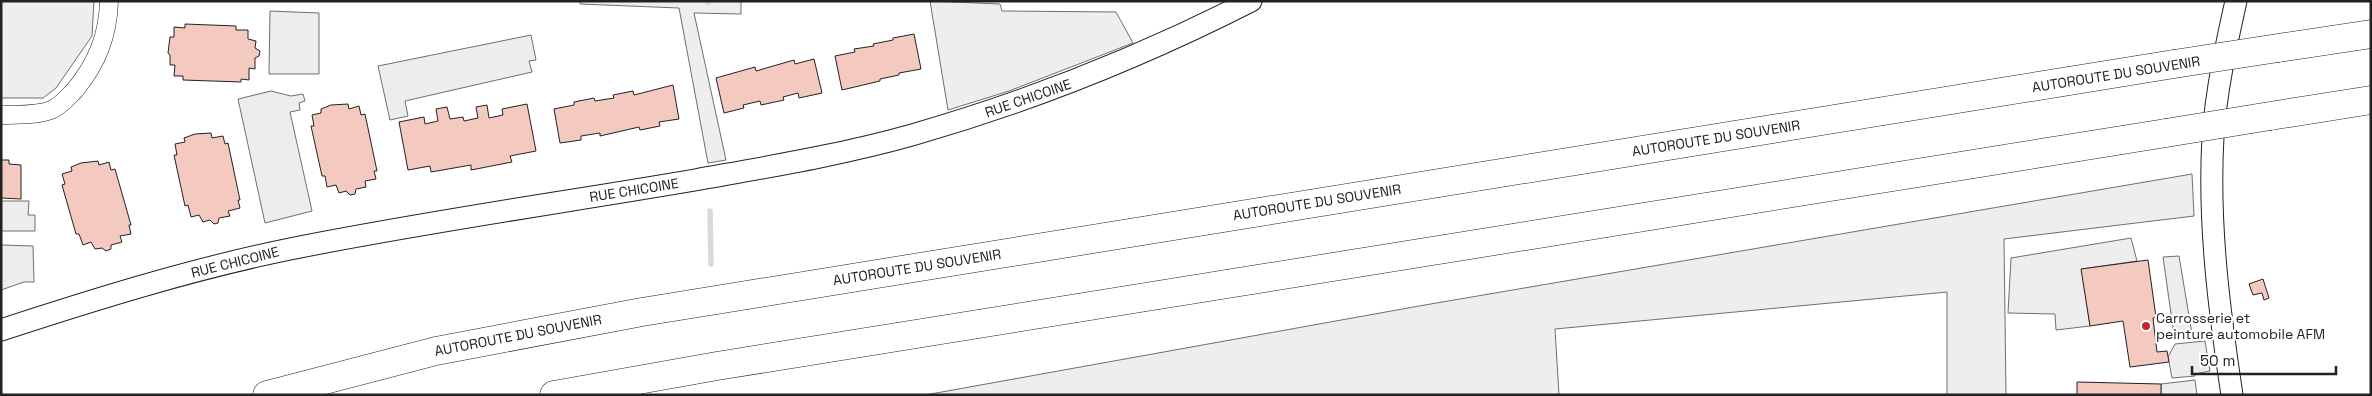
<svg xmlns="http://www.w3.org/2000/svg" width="2372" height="396" font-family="'Space Grotesk',sans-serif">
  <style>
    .green { fill: #eee; stroke: #6f6f6f }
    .parking { fill: #ededed; stroke: #6f6f6f }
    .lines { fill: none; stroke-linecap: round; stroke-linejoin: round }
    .stream { stroke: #d9d9d9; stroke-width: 5.5 }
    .building { fill: #f3c9c0; stroke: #222 }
    .minor-casing { stroke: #222; stroke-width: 19 }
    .tertiary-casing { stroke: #222; stroke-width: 23 }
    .motorway-casing { stroke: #222; stroke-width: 29 }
    .minor { stroke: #fff; stroke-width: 18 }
    .tertiary { stroke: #fff; stroke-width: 21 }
    .motorway { stroke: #fff; stroke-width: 28 }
    .motorway-bridge-casing { stroke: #222; stroke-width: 29; stroke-linecap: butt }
    .motorway-bridge { stroke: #fff; stroke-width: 28 }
    .poi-dot { fill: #c62828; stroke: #fff; stroke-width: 2 }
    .labels { text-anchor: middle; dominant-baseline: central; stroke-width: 4; stroke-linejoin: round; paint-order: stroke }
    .street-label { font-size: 14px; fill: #222; stroke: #fff }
    .poi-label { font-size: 14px; fill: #222; stroke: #fff; text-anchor: start }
  </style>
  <rect width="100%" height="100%" fill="#fff"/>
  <g class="green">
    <path d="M 1,1 L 94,1 L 92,36 L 56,88 L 43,98 L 1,98 Z"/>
    <path d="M 580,1 L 741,1 L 741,14 L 694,13 L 726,160 L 708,163 L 679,8 L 580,4 Z"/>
    <path d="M 930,1 L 1000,4 L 1002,11 L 1116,12 L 1133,43 L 1009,91 L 948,110 Z"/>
    <path d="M 2192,174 L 2194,216 L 2004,239 L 2006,395 L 1947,395 L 1947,292 L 1555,329 L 1559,395 L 925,395 L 1419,306 Z"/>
  </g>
  <g class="parking">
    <path d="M 270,11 L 319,13 L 319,74 L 269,74 Z"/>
    <path d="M 531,35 L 536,60 L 529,61 L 532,72 L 405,101 L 408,116 L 390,120 L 378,66 Z"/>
    <path d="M 271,91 L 291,96 L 303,94 L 305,101 L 299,103 L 300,110 L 290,112 L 312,211 L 265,223 L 238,99 Z"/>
    <path d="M 1,201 L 29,201 L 28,215 L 35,215 L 35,231 L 1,231 Z"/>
    <path d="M 2131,238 L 2137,261 L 2082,269 L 2090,326 L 2056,330 L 2055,314 L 2008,313 L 2011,258 Z"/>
    <path d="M 1,245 L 33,246 L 34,282 L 24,282 L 1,290 Z"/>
    <path d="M 2179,256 L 2192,334 L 2174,335 L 2163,257 Z"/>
    <path d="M 2205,341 L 2210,371 L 2195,374 L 2195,376 L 2172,378 L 2168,357 L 2175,344 Z"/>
    <path d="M 2195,380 L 2197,395 L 2161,395 L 2161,384 Z"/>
  </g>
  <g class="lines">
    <g class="stream">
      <path d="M 708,1 L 708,2"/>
      <path d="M 710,211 L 711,264"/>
    </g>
  </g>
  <g class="building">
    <path d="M 185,24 L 236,26 L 236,30 L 248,30 L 248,39 L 256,41 L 255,48 L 260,51 L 259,56 L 255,58 L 255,69 L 249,68 L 249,80 L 241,79 L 241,82 L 183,80 L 183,76 L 174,76 L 175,65 L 170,65 L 170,55 L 168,53 L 170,37 L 174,37 L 174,27 L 185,28 Z"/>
    <path d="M 914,34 L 921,69 L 899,73 L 899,75 L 880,79 L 880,81 L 842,90 L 835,56 L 855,52 L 854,49 L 874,46 L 873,44 L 893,40 L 893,38 Z"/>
    <path d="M 814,59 L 822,93 L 799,98 L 798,93 L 783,97 L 784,100 L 761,105 L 760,101 L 743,105 L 744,108 L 724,113 L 716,78 L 755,67 L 756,71 L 794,60 L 795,64 Z"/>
    <path d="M 673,85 L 679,119 L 659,122 L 660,126 L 640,130 L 639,127 L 600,136 L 600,133 L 581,136 L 581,140 L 560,143 L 554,109 L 574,105 L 574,102 L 594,98 L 595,101 L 614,98 L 613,95 L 633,91 L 634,95 Z"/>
    <path d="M 348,104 L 349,109 L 359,106 L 361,115 L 365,114 L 377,171 L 374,171 L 376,179 L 365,181 L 366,187 L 356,189 L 355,194 L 350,195 L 346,191 L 339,193 L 336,185 L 327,187 L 325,176 L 322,176 L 311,126 L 314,126 L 312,115 L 321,113 L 321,109 L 331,105 Z"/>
    <path d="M 527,104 L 536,151 L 510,156 L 512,162 L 471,170 L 471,165 L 431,172 L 430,166 L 408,170 L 399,122 L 424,117 L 425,124 L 438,121 L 436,109 L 447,107 L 450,119 L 463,117 L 464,121 L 478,118 L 476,107 L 487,105 L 489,118 L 503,115 L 502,109 Z"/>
    <path d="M 211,133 L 212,138 L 223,136 L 225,144 L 228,143 L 240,200 L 238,200 L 240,208 L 228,211 L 230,216 L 219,218 L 218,223 L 214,224 L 210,220 L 203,222 L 199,215 L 191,217 L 188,205 L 185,206 L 174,155 L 177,155 L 175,144 L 185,142 L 184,138 L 195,134 Z"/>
    <path d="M 1,160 L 9,160 L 9,164 L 21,165 L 21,199 L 1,198 Z"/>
    <path d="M 98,161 L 99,165 L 109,162 L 111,170 L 115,169 L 131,225 L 129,225 L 131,234 L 120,236 L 122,242 L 111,245 L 111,249 L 106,251 L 102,248 L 95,249 L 91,242 L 83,245 L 79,234 L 76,234 L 62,185 L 65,184 L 62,174 L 72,171 L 71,167 L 81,163 Z"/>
    <path d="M 2148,260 L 2156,317 L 2153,318 L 2157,352 L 2167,351 L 2169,362 L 2130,367 L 2123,321 L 2090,326 L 2081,269 Z"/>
    <path d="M 2263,279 L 2269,298 L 2264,300 L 2262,293 L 2253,295 L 2249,284 Z"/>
    <path d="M 2077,382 L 2161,384 L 2161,395 L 2077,395 Z"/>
  </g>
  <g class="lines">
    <defs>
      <path id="minor" d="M 1,115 C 18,114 36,116 51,110 C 61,106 68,97 75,90 C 97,63 108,36 109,1"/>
      <g id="tertiary">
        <path d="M 1,330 C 96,299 192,269 290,249 C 424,222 560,203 695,180 C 767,167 841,155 912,135 C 1031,101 1141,57 1251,1"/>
        <path d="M 2232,395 C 2219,309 2208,223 2213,137 C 2216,91 2226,46 2236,1"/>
      </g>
      <g id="motorway">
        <path d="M 2278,48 L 2371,34"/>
        <path d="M 2270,116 L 2371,100"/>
        <path d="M 267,395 L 436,351 L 642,312 L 2174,64"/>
        <path d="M 554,395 L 717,366 L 2166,133"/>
      </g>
    </defs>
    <use href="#minor" class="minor-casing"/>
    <use href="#tertiary" class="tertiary-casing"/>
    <use href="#motorway" class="motorway-casing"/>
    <use href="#minor" class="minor"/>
    <use href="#tertiary" class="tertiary"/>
    <use href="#motorway" class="motorway"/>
    <defs>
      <g id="motorway-bridge">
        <path d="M 2174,64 L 2278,48"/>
        <path d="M 2166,133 L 2270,116"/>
      </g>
    </defs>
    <use href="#motorway-bridge" class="motorway-bridge-casing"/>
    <use href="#motorway-bridge" class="motorway-bridge"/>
  </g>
  <circle class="poi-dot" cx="2146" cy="326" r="5"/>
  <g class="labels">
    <g class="street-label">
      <text transform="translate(2116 74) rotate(-9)">AUTOROUTE DU SOUVENIR</text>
      <text transform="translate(1028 98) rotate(-19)">RUE CHICOINE</text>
      <text transform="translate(1716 138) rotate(-9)">AUTOROUTE DU SOUVENIR</text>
      <text transform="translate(634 190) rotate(-9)">RUE CHICOINE</text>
      <text transform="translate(1317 202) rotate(-9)">AUTOROUTE DU SOUVENIR</text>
      <text transform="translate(235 262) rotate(-14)">RUE CHICOINE</text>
      <text transform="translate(917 267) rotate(-9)">AUTOROUTE DU SOUVENIR</text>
      <text transform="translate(518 335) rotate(-11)">AUTOROUTE DU SOUVENIR</text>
    </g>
    <g class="poi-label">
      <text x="2156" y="318">Carrosserie et<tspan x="2156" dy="16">peinture automobile AFM</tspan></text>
    </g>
  </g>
  <rect width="2372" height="396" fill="none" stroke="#222222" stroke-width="5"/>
  <path d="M2192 366v8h144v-8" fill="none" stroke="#222222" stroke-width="2.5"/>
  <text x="2200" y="366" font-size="15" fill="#222222" stroke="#ffffff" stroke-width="4" paint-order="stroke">50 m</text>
</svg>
